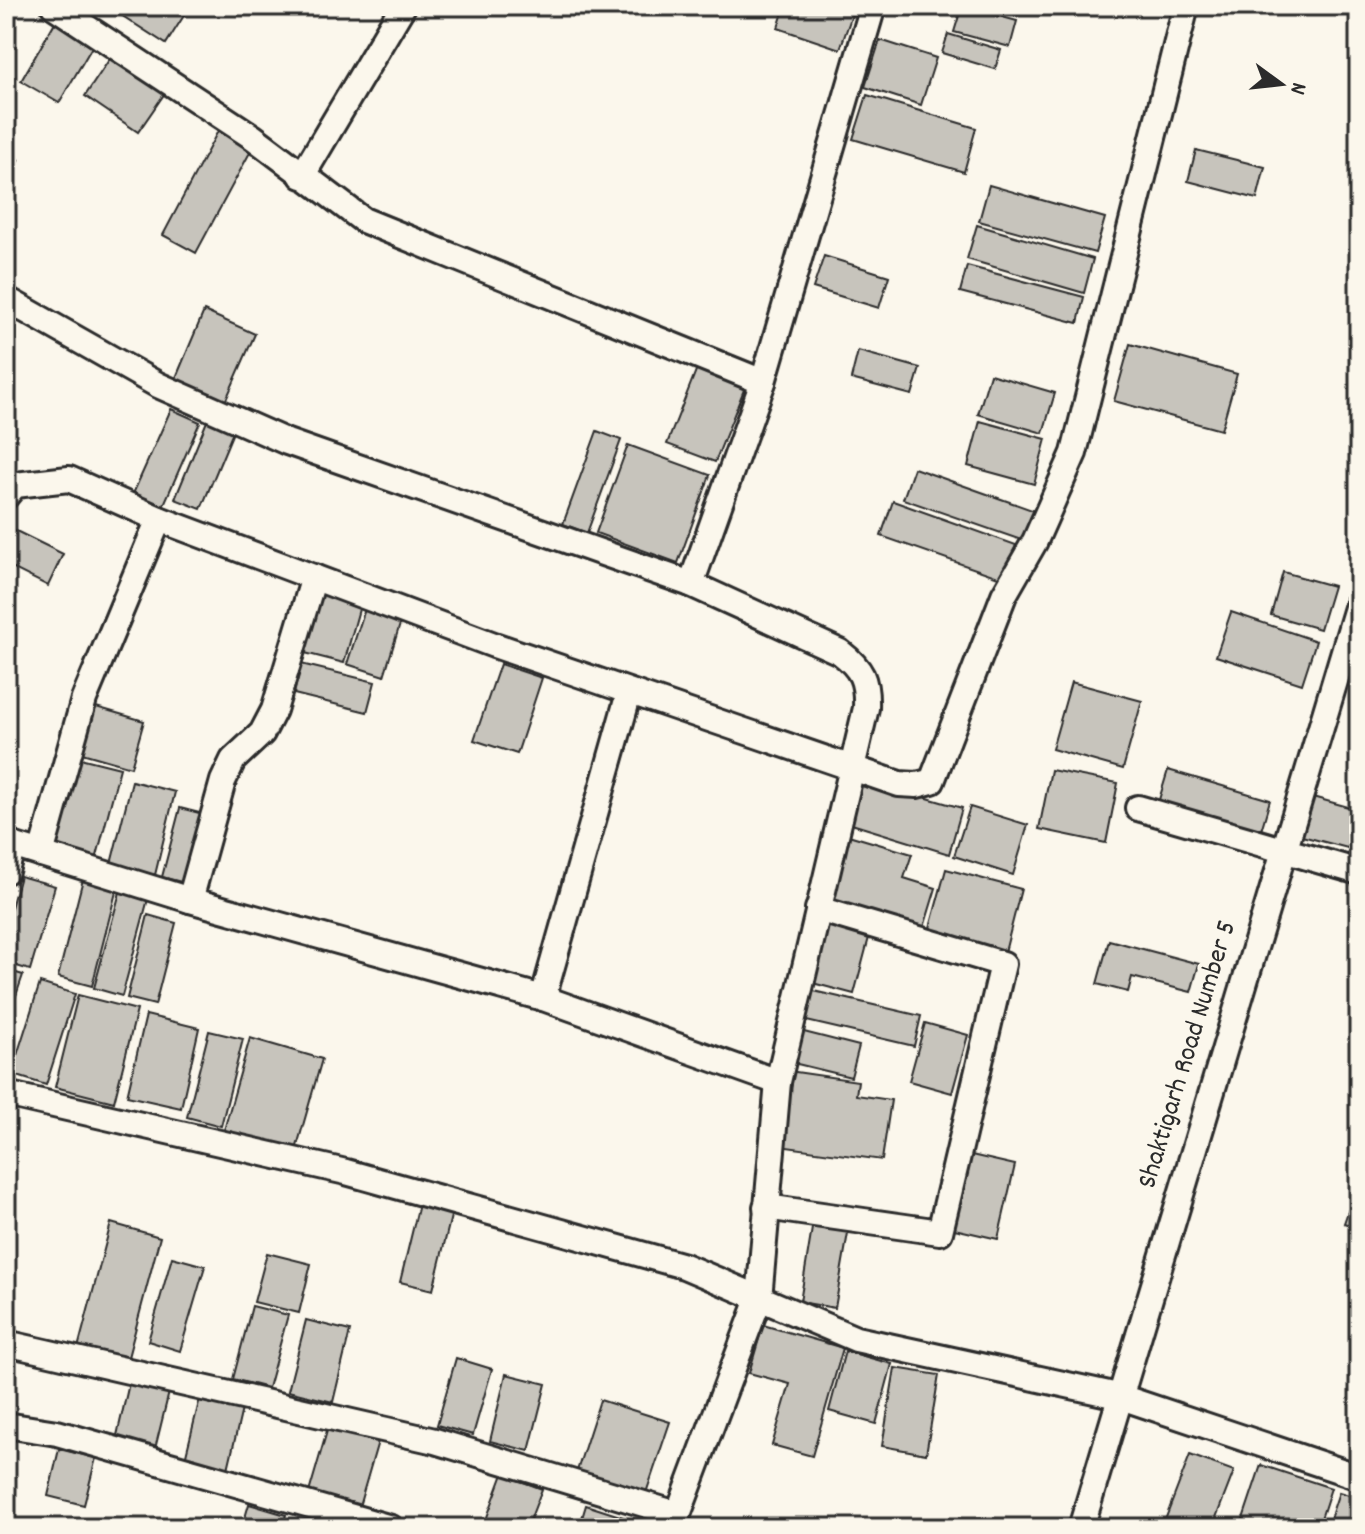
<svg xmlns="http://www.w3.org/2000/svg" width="1365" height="1534" font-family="Dekko,sans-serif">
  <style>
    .building { fill: #c7c4bc; stroke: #2b2b2b; stroke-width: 2 }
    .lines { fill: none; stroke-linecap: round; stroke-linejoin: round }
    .minor-casing { stroke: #2b2b2b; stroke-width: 30 }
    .minor { stroke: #fbf7ec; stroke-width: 24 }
    .labels { text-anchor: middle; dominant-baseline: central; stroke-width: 8; stroke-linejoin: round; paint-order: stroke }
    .street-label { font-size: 28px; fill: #2b2b2b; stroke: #fbf7ec }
  </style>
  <rect width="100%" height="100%" fill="#fbf7ec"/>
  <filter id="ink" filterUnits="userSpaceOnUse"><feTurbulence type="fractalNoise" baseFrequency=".0125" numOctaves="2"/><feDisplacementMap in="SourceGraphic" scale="16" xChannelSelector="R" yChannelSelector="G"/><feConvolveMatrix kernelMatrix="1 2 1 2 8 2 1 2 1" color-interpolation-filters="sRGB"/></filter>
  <g filter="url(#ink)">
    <g class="building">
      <path d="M 107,6 L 190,6 L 166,44 Z"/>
      <path d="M 785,6 L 855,6 L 840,49 L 778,28 Z"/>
      <path d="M 962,6 L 1017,21 L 1010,47 L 954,32 Z"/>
      <path d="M 58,17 L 96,40 L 59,103 L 21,81 Z"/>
      <path d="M 948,34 L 1001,50 L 995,69 L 942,53 Z"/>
      <path d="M 880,40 L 936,58 L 921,105 L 865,87 Z"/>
      <path d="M 113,54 L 167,90 L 138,132 L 85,96 Z"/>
      <path d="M 867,95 L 976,128 L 964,172 L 853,139 Z"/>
      <path d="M 220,127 L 254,145 L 196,253 L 163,235 Z"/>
      <path d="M 1196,150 L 1265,167 L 1257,199 L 1188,181 Z"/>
      <path d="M 6,153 L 19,160 L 6,184 Z"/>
      <path d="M 989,185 L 1105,218 L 1095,253 L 979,221 Z"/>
      <path d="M 977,225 L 1093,259 L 1084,293 L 967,259 Z"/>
      <path d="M 824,256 L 889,276 L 879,308 L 813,288 Z"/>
      <path d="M 967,266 L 1084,297 L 1078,323 L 960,292 Z"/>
      <path d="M 204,311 L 255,334 L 225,402 L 175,380 Z"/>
      <path d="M 1130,344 L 1237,374 L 1221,430 L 1114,401 Z"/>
      <path d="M 858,351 L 920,368 L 912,395 L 851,379 Z"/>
      <path d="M 697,368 L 745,387 L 715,462 L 667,444 Z"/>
      <path d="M 990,374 L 1055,393 L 1043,433 L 978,414 Z"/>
      <path d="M 171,409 L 200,422 L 162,509 L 132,496 Z"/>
      <path d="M 207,421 L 233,432 L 201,509 L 175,499 Z"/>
      <path d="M 980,421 L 1046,439 L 1034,484 L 968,466 Z"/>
      <path d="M 597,431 L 621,440 L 587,533 L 563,524 Z"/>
      <path d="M 628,445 L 710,475 L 678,563 L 596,533 Z"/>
      <path d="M 914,468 L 1035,511 L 1024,541 L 903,499 Z"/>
      <path d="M 893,501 L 1016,545 L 1004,579 L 881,536 Z"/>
      <path d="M 10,528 L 63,554 L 48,586 L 6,565 L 6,536 Z"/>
      <path d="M 1283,572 L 1333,586 L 1320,629 L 1271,615 Z"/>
      <path d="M 319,590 L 361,602 L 344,663 L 301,652 Z"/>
      <path d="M 365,609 L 401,621 L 384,676 L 347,664 Z"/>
      <path d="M 1231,612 L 1316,641 L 1302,684 L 1216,656 Z"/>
      <path d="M 301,664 L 375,682 L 367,712 L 294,694 Z"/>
      <path d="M 500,664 L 542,678 L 517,754 L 474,740 Z"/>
      <path d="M 1071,682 L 1142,701 L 1123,769 L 1052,749 Z"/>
      <path d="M 96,707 L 144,721 L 131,767 L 82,753 Z"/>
      <path d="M 80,758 L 120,768 L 96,860 L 56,850 Z"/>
      <path d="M 1051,770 L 1118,783 L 1106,843 L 1039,829 Z"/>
      <path d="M 1168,770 L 1270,800 L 1260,834 L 1158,803 Z"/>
      <path d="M 858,778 L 962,808 L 949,854 L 845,822 Z"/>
      <path d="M 132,781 L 175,792 L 155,875 L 111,864 Z"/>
      <path d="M 1309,796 L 1359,810 L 1359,851 L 1298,835 Z"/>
      <path d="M 970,807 L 1028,825 L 1013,875 L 954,856 Z"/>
      <path d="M 180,808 L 211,816 L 193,885 L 162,877 Z"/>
      <path d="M 845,834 L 912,854 L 904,878 L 936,888 L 922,934 L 824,904 Z"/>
      <path d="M 946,869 L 1021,889 L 1004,956 L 928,935 Z"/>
      <path d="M 20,876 L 55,886 L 30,970 L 6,963 L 6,925 Z"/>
      <path d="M 83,879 L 117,888 L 92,986 L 58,977 Z"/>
      <path d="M 120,892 L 148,899 L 122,996 L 94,988 Z"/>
      <path d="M 148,915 L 176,923 L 155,1005 L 127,998 Z"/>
      <path d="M 822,917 L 871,930 L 854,994 L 805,981 Z"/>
      <path d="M 1109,940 L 1199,964 L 1191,992 L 1132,977 L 1128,992 L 1097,984 Z"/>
      <path d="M 6,970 L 23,975 L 6,1025 Z"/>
      <path d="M 40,983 L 75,994 L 46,1085 L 11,1074 Z"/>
      <path d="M 805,989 L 921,1016 L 914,1046 L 798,1019 Z"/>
      <path d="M 78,995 L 137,1010 L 114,1102 L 55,1087 Z"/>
      <path d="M 146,1015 L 199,1028 L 181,1108 L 127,1096 Z"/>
      <path d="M 925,1023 L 968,1035 L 952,1093 L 909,1081 Z"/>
      <path d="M 796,1030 L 859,1046 L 851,1077 L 789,1062 Z"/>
      <path d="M 209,1031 L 243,1039 L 221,1126 L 187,1117 Z"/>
      <path d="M 250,1038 L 322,1059 L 296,1150 L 224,1130 Z"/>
      <path d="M 789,1071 L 858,1081 L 856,1095 L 891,1100 L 882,1160 L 779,1146 Z"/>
      <path d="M 967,1154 L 1015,1165 L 998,1239 L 950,1228 Z"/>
      <path d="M 1358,1183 L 1359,1183 L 1359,1228 L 1344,1223 Z"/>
      <path d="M 419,1204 L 452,1212 L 433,1290 L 400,1282 Z"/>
      <path d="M 813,1222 L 849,1227 L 835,1308 L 800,1302 Z"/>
      <path d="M 111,1223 L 160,1237 L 127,1361 L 78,1348 Z"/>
      <path d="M 267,1253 L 311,1264 L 299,1313 L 254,1302 Z"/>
      <path d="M 172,1257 L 205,1266 L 180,1351 L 148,1341 Z"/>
      <path d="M 252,1306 L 288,1315 L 268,1388 L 233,1379 Z"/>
      <path d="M 306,1320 L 350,1331 L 333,1402 L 288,1391 Z"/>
      <path d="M 763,1325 L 843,1348 L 812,1456 L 772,1445 L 790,1384 L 749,1373 Z"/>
      <path d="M 845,1351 L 892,1364 L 876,1424 L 829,1411 Z"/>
      <path d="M 456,1358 L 492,1369 L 473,1435 L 437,1425 Z"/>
      <path d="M 895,1368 L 939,1375 L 926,1454 L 882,1446 Z"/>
      <path d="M 506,1374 L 546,1384 L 529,1451 L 490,1441 Z"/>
      <path d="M 130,1379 L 170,1388 L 155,1449 L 116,1440 Z"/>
      <path d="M 200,1398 L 242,1409 L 228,1469 L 185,1459 Z"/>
      <path d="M 600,1400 L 670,1422 L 646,1493 L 577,1471 Z"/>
      <path d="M 329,1424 L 379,1438 L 358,1510 L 308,1496 Z"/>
      <path d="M 59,1449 L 96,1458 L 84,1505 L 48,1496 Z"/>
      <path d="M 1190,1455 L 1234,1471 L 1212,1528 L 1162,1528 Z"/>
      <path d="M 1261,1465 L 1331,1488 L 1318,1528 L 1240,1528 Z"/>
      <path d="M 503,1474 L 542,1489 L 527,1528 L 483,1528 Z"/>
      <path d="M 1339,1492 L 1359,1498 L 1359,1528 L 1327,1528 Z"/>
      <path d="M 6,1503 L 16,1506 L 11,1528 L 6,1528 Z"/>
      <path d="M 249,1504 L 286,1515 L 282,1528 L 242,1528 Z"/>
      <path d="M 586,1505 L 657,1528 L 579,1528 Z"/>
    </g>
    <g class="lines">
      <defs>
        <g id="minor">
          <path d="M 54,6 L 253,137 L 363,220 L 763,382"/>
          <path d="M 302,176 L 403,6"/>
          <path d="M 6,299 L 158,385 L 287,442 L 691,584 L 840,652 C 862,669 867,680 866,708 L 778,1082 L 759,1299 L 673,1528"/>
          <path d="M 6,496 L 15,485 L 69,479 L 159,519 L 494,645 L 899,784 L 917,785 L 932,781 L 1004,595 L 1035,541 L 1074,453 L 1186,6"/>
          <path d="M 691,584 L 763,382 L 873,6"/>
          <path d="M 1138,808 L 1359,872"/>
          <path d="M 6,843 L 190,900 L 543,998 L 778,1082"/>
          <path d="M 41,854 L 84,699 L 159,519"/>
          <path d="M 6,871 L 13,845"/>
          <path d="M 190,900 L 223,781 L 233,760 L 262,733 L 274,710 L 314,577"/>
          <path d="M 543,998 L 629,693"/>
          <path d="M 6,1094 L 346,1172 L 684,1266 L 856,1339 L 1118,1396 L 1359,1477"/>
          <path d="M 766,1207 L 940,1232 L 1003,964 L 818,909"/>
          <path d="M 6,1343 L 435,1441 L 677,1514"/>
          <path d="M 6,1425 L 57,1433 L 391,1528"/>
          <path d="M 1081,1528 L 1359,601"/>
        </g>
      </defs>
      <use href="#minor" class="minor-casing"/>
      <use href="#minor" class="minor"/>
    </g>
  </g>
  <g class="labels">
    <g class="street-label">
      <text transform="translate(1189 1055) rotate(-73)">Shaktigarh Road Number 5</text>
    </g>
  </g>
  <rect width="1365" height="1534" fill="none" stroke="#fbf7ec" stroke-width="32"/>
  <rect x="16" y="16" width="1333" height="1502" fill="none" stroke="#2b2b2b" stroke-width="3" filter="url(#ink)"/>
  <g transform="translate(1281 84) rotate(105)" stroke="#fbf7ec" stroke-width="6" paint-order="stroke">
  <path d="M0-6L14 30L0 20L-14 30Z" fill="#2b2b2b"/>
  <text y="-12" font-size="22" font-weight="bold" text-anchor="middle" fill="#2b2b2b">N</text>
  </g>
</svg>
